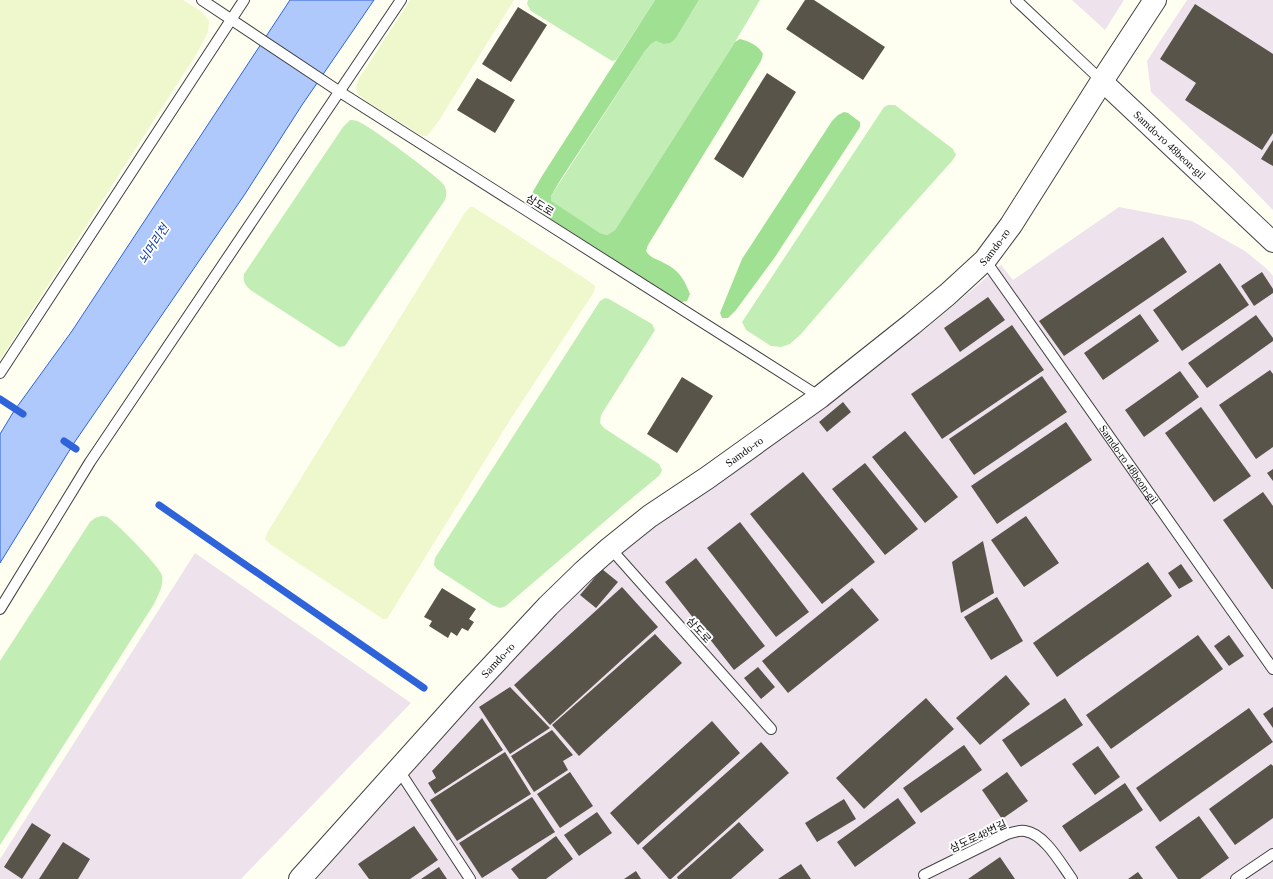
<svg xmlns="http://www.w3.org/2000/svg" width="1273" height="879" font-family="'Times New Roman','Noto Sans KR',serif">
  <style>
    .industrial { fill: #eee3ec }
    .farmland { fill: #eff8cd }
    .green { fill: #c2eeb6 }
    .forest { fill: #9fe093 }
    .water { fill: #b0c9fc; stroke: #2f63da }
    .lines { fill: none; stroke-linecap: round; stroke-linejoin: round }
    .stream { stroke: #2f63da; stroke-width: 7 }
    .building { fill: #59544a }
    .service-casing { stroke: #424242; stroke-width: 12 }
    .minor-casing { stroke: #424242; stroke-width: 22 }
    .tertiary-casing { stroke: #424242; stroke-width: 24 }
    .service { stroke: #fff; stroke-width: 10 }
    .minor { stroke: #fff; stroke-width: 20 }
    .tertiary { stroke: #fff; stroke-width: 22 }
    .labels { text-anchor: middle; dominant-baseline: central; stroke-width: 4; stroke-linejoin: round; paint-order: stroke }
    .street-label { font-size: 11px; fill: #0f0f0f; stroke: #fff }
    .water-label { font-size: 12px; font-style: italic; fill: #0b36ae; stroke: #fff }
  </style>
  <rect width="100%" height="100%" fill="#fefff1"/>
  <g class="industrial">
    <path d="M 1072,0 L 1124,0 L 1105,30 Z"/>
    <path d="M 1187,0 L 1273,0 L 1273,210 L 1230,166 L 1151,92 L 1147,61 Z"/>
    <path d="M 1119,207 L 1192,221 L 1245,251 L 1267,269 L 1273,276 L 1273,879 L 317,879 L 339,852 L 578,589 L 638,536 L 767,447 L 846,391 L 927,328 L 1001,265 L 1013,280 Z"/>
    <path d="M 195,553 L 411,703 L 241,879 L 0,879 L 0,859 Z"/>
  </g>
  <g class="farmland">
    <path d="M 0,0 L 183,0 L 202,12 L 209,21 L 208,32 L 197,53 L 0,360 Z"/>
    <path d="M 410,0 L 514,0 L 438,122 L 427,136 L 422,136 L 368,102 L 358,94 L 356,88 L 359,78 L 372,59 Z"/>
    <path d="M 470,207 L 473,207 L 505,227 L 587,280 L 595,286 L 594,292 L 510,420 L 387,619 L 383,619 L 289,557 L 270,544 L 265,539 L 267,533 L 298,483 L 464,214 Z"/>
  </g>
  <g class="green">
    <path d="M 528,0 L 655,0 L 616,60 L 612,61 L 531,11 L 527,4 Z"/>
    <path d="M 699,0 L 760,0 L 735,42 L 615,230 L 607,235 L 600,233 L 551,202 L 551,196 L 645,51 L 651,44 L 656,41 L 663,44 L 676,38 Z"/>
    <path d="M 888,105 L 895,105 L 953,149 L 956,155 L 952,161 L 901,218 L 801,334 L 790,344 L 781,347 L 771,346 L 746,330 L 742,322 L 884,107 Z"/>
    <path d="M 350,120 C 352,120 355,120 357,121 C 366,123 440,178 444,185 C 447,191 447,194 445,200 L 351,337 L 345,346 L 339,347 L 255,293 C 248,288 242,284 244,274 L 343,127 Z"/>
    <path d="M 605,298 L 609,299 L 652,324 L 655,330 L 601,415 L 600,423 L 604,428 L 659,464 L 662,470 L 660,475 L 625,504 L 506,606 L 500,608 L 492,605 L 437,569 L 434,565 L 435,558 L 600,301 Z"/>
    <path d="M 101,516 C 103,516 105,516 107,517 C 115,521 160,567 162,575 C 164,586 158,595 154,604 L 0,845 L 0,661 L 90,522 L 95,518 Z"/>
  </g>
  <g class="forest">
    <path d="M 655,0 L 699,0 L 676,38 L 670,43 L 663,44 L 656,41 L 651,44 L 645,51 L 561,179 L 551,196 L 551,201 L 600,233 L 607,235 L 615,230 L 735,42 L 740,39 C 749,41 759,46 763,54 L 761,61 L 648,245 L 646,251 C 650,258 657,259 664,263 C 679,270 684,279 690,294 L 687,301 L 681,302 L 530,206 L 528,200 L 542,176 Z"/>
    <path d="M 844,112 L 848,113 L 860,122 L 860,127 L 775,257 L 736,310 L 728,318 L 722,318 L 720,313 L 742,259 L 832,121 L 838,115 Z"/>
  </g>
  <path class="water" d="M 290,0 L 374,0 L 302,105 L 245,194 L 74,443 L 0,563 L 0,434 L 14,411 L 72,331 Z"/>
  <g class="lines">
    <g class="stream">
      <path d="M 0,399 L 23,414"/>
      <path d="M 64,441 L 76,449"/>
      <path d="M 159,505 L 424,688"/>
    </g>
  </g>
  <g class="building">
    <path d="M 805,0 L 814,0 L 885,47 L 863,80 L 786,29 Z"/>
    <path d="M 1195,4 L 1273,54 L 1273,133 L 1262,150 L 1185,100 L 1196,83 L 1160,59 Z"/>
    <path d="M 518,7 L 547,25 L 511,82 L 482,64 Z"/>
    <path d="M 767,73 L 796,92 L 743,178 L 714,159 Z"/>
    <path d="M 477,78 L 515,100 L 495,133 L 457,110 Z"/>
    <path d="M 1273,140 L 1273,166 L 1261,159 Z"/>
    <path d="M 1163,237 L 1187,272 L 1064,356 L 1039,321 Z"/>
    <path d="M 1220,263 L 1249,305 L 1182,351 L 1153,310 Z"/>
    <path d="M 1262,272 L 1273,289 L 1273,293 L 1254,306 L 1241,286 Z"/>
    <path d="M 988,297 L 1005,320 L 960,352 L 944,328 Z"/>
    <path d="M 1140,314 L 1159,341 L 1103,380 L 1084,353 Z"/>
    <path d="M 1256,315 L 1273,338 L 1273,341 L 1207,388 L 1188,363 Z"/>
    <path d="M 1012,325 L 1044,370 L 942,439 L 911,394 Z"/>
    <path d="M 1270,370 L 1273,374 L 1273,447 L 1256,459 L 1219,405 Z"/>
    <path d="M 1180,371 L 1199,397 L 1144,437 L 1125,410 Z"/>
    <path d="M 1042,376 L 1067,412 L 974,475 L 949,439 Z"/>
    <path d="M 682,377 L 713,396 L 677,453 L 647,434 Z"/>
    <path d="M 843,402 L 851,412 L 827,432 L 819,422 Z"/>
    <path d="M 1201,407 L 1251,476 L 1214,502 L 1165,433 Z"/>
    <path d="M 1066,422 L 1092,460 L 997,524 L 971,486 Z"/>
    <path d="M 905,431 L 958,497 L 925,523 L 872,457 Z"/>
    <path d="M 865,463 L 918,529 L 885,555 L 832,489 Z"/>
    <path d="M 1273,469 L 1273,481 L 1267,473 Z"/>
    <path d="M 803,472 L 875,562 L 822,604 L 750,514 Z"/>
    <path d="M 1263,492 L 1273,506 L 1273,589 L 1272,589 L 1223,520 Z"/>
    <path d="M 1026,516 L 1059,563 L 1024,587 L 991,540 Z"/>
    <path d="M 740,522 L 809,612 L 776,637 L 707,548 Z"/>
    <path d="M 983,541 L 994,593 L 961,613 L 952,562 Z"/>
    <path d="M 696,558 L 765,646 L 734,670 L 665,582 Z"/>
    <path d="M 1148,562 L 1172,596 L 1057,677 L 1033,643 Z"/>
    <path d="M 1181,564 L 1193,581 L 1179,589 L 1168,573 Z"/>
    <path d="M 602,569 L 618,582 L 596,608 L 580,595 Z"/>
    <path d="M 622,587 L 658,627 L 550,725 L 514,685 Z"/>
    <path d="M 442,588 L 476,609 L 469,619 L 474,622 L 468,631 L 462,628 L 457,636 L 451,632 L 448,638 L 429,626 L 432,621 L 424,617 Z"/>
    <path d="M 852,588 L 879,620 L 788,693 L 762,661 Z"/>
    <path d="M 997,597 L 1023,641 L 991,660 L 964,617 Z"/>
    <path d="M 655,634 L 682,663 L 579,756 L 552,725 Z"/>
    <path d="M 1198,635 L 1223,669 L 1111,749 L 1086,715 Z"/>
    <path d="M 1229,635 L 1244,656 L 1229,666 L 1214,646 Z"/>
    <path d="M 758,667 L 775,687 L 761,699 L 744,678 Z"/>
    <path d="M 1006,675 L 1030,704 L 980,745 L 956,718 Z"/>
    <path d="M 510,687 L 550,728 L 510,754 L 479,707 Z"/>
    <path d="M 926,698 L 954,729 L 864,809 L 836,778 Z"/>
    <path d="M 1065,698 L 1083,725 L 1021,767 L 1002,740 Z"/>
    <path d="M 1273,707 L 1273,728 L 1263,714 Z"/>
    <path d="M 1249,708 L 1273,742 L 1160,822 L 1136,788 Z"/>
    <path d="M 482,718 L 503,750 L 435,794 L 428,783 L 436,778 L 432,771 Z"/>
    <path d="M 712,721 L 740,753 L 638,845 L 610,813 Z"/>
    <path d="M 552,730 L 573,755 L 563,761 L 568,770 L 534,792 L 511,756 Z"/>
    <path d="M 761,742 L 789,773 L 671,879 L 669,879 L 642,848 Z"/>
    <path d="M 964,745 L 982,770 L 921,813 L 903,788 Z"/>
    <path d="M 1098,746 L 1120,777 L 1095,795 L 1072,764 Z"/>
    <path d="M 505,752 L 531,794 L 457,841 L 430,800 Z"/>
    <path d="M 1271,764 L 1273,766 L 1273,818 L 1235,845 L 1209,809 Z"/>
    <path d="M 570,772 L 593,806 L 560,828 L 537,794 Z"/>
    <path d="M 1007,772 L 1028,801 L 1002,819 L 982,790 Z"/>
    <path d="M 1125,783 L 1143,810 L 1080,852 L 1062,826 Z"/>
    <path d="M 532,797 L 555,832 L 482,878 L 459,843 Z"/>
    <path d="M 898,798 L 916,823 L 855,867 L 837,842 Z"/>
    <path d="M 844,799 L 856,819 L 817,842 L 805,823 Z"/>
    <path d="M 597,812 L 612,833 L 579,856 L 564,835 Z"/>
    <path d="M 1199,816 L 1229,858 L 1200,879 L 1178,879 L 1155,847 Z"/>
    <path d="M 739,822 L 764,850 L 731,879 L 678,879 L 677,877 Z"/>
    <path d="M 32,823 L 51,835 L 22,879 L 4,867 Z"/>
    <path d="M 414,826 L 438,860 L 410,879 L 369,879 L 358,864 Z"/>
    <path d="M 556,836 L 573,859 L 546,879 L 519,879 L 511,869 Z"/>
    <path d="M 63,842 L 90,859 L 78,879 L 39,879 Z"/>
    <path d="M 1000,857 L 1015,879 L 968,879 Z"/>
    <path d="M 801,864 L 811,879 L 778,879 Z"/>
    <path d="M 439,867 L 447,879 L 421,879 Z"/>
    <path d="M 636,871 L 641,879 L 624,879 Z"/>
    <path d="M 1138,872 L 1143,879 L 1128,879 Z"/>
  </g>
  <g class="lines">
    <defs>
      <g id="service">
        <path d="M 202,0 L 340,92 L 820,397"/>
        <path d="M 1016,0 L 1102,81"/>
        <path id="s1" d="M 985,260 L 1273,669"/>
        <path d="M 0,373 L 244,0"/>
        <path d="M 610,548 L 771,729"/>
        <path d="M 0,609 L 90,462 L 401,0"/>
        <path d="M 398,769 L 470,879"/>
        <path d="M 924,875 L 1007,834 C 1013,832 1019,830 1025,831 C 1045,834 1061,864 1072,879"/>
        <path d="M 1236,879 L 1273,854"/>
      </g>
      <g id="minor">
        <path id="s2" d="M 1102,81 L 1273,242"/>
      </g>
      <g id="tertiary">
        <path id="s3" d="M 300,879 L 466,694 L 548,606 L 584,571 L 610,548 L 650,516 L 707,478 L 820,397 L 912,324 L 948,294 L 985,260 L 1011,225 L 1102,81 L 1155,0"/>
      </g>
    </defs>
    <use href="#service" class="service-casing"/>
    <use href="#minor" class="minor-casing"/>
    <use href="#tertiary" class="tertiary-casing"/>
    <use href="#service" class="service"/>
    <use href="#minor" class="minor"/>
    <use href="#tertiary" class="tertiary"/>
  </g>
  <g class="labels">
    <g class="street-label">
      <text stroke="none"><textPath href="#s2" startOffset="93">Samdo-ro 48beon-gil</textPath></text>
      <text transform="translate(540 205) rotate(32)">삼도로</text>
      <text stroke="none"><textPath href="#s3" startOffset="943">Samdo-ro</textPath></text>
      <text stroke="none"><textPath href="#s3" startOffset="619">Samdo-ro</textPath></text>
      <text stroke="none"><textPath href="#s1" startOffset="250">Samdo-ro 48beon-gil</textPath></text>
      <text transform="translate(699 630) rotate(48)">삼도로</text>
      <text stroke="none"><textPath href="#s3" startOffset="295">Samdo-ro</textPath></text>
      <text transform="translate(978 836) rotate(-25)">삼도로48번길</text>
    </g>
    <g class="water-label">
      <text transform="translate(154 244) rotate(-57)">뇌머리천</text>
    </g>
  </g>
</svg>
